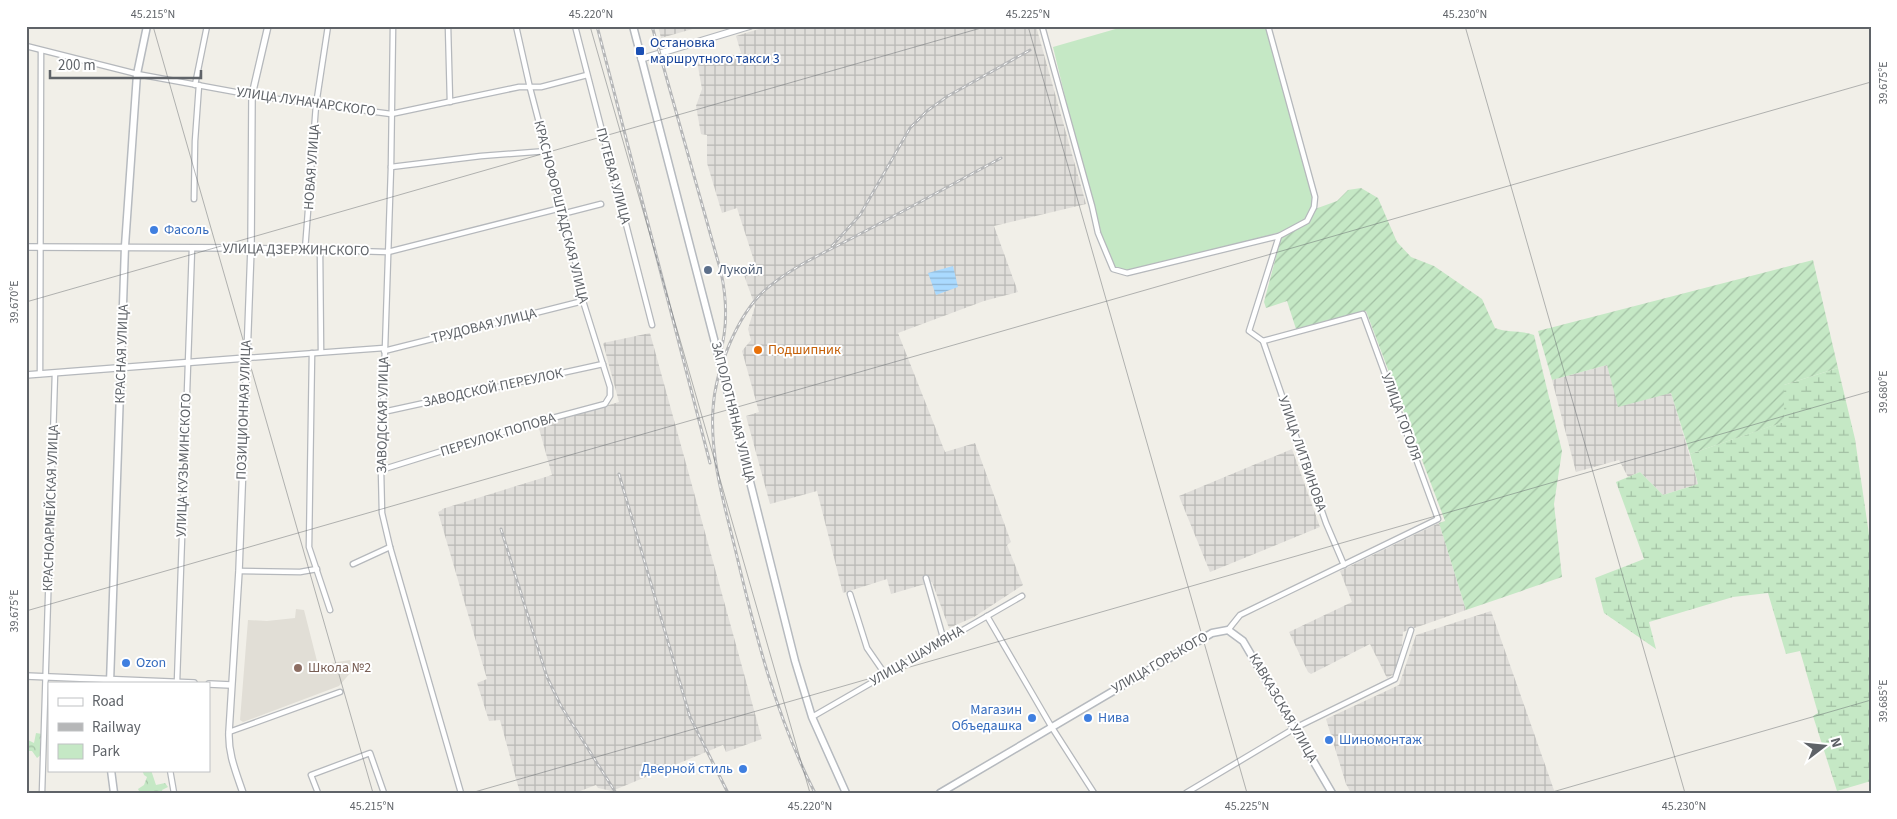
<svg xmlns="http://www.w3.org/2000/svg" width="1897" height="819" font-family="'Source Sans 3',sans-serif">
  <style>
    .industrial { fill: url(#industrial-grid) }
    .education { fill: #e1ded6 }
    .green { fill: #c5e8c5 }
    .forest { fill: url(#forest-crowns) }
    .wetland { fill: url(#wetland-marsh) }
    .garden { fill: url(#garden-furrows) }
    .water { fill: url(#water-rules) }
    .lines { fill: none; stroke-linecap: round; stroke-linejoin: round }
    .minor-casing { stroke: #b5b8bc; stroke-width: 7 }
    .tertiary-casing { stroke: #b5b8bc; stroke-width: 8 }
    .secondary-casing { stroke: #b6babf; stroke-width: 9 }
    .minor { stroke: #fff; stroke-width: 4.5 }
    .tertiary { stroke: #fff; stroke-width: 5.5 }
    .secondary { stroke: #fff; stroke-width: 6 }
    .rail-casing { stroke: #b6b7b8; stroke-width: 3 }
    .rail { stroke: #fff; stroke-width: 1; stroke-dasharray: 4; stroke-linecap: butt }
    .ticks { fill: none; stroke: #5f6368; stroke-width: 1; stroke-opacity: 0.45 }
    .transit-dot { fill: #1a4fb4; stroke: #fff; stroke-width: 2 }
    .shop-dot { fill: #3f7fe0; stroke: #fff; stroke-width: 2 }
    .service-dot { fill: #5c6f8a; stroke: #fff; stroke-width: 2 }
    .food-dot { fill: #e8710a; stroke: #fff; stroke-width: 2 }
    .education-dot { fill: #8d6e63; stroke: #fff; stroke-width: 2 }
    .labels { text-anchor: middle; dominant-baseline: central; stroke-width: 4; stroke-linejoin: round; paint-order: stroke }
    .transit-label { font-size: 14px; fill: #164399; stroke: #fff; text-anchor: start }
    .street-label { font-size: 14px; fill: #5f6368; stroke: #fff }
    .shop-label { font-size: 14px; fill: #366cbe; stroke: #fff; text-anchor: start }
    .service-label { font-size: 14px; fill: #4e5e75; stroke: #fff; text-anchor: start }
    .food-label { font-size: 14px; fill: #c56008; stroke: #fff; text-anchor: start }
    .education-label { font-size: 14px; fill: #785e54; stroke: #fff; text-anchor: start }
    .neatline { fill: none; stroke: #5f6368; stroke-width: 2 }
    .ticks-label { font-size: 12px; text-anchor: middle; fill: #5f6368 }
  </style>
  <defs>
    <pattern id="industrial-grid" width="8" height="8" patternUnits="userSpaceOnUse" patternTransform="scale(1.25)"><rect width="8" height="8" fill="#e0deda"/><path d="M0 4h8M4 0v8" fill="none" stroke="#b9b8b5"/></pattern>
    <pattern id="forest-crowns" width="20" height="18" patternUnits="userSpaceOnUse" patternTransform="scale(1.25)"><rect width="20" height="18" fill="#c5e8c5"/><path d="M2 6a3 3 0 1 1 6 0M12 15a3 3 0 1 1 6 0" fill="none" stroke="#a3c0a4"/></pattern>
    <pattern id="wetland-marsh" width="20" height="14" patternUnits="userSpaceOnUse" patternTransform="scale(1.25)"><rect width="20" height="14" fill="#c5e8c5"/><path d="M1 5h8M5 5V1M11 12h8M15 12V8" fill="none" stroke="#a3c0a4"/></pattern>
    <pattern id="garden-furrows" width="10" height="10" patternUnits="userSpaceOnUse" patternTransform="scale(1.25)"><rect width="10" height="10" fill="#c5e8c5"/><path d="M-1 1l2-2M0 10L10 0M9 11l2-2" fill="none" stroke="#a3c0a4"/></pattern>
    <pattern id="water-rules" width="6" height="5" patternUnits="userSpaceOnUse" patternTransform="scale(1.25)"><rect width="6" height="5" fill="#aadaff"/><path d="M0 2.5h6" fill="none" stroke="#8eb4d2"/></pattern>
  </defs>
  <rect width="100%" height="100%" fill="#f1efe8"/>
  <g class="industrial">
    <path d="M 658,26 L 703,26 L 661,38 Z"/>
    <path d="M 769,26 L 1036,26 L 1086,204 L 994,226 L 1018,292 L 984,301 L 898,333 L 945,452 L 975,443 L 1011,542 L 1007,545 L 1023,585 L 974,617 L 949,628 L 932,582 L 891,594 L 887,579 L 843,593 L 817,491 L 770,504 L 746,416 L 759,412 L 742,351 L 751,340 L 748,329 L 755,306 L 744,275 L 757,270 L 737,208 L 722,213 L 707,163 L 707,135 L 701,134 L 696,106 L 702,89 L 697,61 L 706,60 L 708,63 L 741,53 L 736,36 Z"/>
    <path d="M 650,333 L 762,739 L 726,752 L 723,745 L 612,791 L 598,788 L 596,785 L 575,793 L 520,793 L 500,720 L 489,721 L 477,683 L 487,679 L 438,512 L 442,510 L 442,509 L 552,475 L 538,425 L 619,402 L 603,343 Z"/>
    <path d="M 1607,365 L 1671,393 L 1698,484 L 1663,495 L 1640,472 L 1628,477 L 1619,460 L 1576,472 L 1552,380 Z"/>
    <path d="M 1292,449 L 1320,527 L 1210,572 L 1179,496 Z"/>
    <path d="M 1439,523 L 1466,610 L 1403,632 L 1401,656 L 1394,674 L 1387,678 L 1370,644 L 1311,674 L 1308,672 L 1289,632 L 1352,602 L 1340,571 Z"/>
    <path d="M 1491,611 L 1555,793 L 1351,793 L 1346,784 L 1326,719 L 1399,685 L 1416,635 Z"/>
  </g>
  <path class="education" d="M 296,609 L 304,610 L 318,665 L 350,660 L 352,671 L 339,686 L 243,722 L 240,720 L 248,620 L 267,621 L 295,618 Z"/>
  <path class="green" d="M 1126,26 L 1265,26 L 1312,181 C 1314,208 1317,214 1292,229 L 1127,273 L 1113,269 L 1098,233 L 1053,47 Z"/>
  <g class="forest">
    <path d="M 36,733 L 42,734 L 40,740 L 42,754 L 37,758 L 32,751 L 26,751 L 26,739 L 34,743 Z"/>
    <path d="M 142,770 L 151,770 L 156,785 L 165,783 L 168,787 L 162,790 L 163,793 L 140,793 L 138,789 L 144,785 L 147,777 L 144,775 Z"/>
  </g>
  <path class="wetland" d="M 1838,368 L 1855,439 L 1871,548 L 1871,781 L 1837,791 L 1813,716 L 1818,713 L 1800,651 L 1786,654 L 1768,593 L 1733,597 L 1649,622 L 1656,649 L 1604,613 L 1595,578 L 1644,559 L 1616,482 L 1640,472 L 1663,495 L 1698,484 L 1690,454 L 1783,422 L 1784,385 Z"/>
  <g class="garden">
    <path d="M 1361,188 L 1378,198 L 1397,242 L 1411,257 L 1434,266 L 1482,299 L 1495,328 C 1508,333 1521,330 1534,335 L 1562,451 L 1554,504 L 1562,577 L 1466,610 L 1439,523 L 1445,521 L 1366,311 L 1296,329 L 1287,301 L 1266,308 L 1264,302 L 1282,234 L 1308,222 L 1315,209 L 1337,201 L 1348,190 Z"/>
    <path d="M 1813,260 L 1838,368 L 1784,385 L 1784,422 L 1690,454 L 1671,393 L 1618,407 L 1607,365 L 1552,380 L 1538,331 Z"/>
  </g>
  <path class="water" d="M 953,266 L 958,287 L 936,295 L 928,273 Z"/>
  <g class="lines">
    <defs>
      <g id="minor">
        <path d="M 393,26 L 391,167 L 381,470 L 382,513 L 390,547 L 461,793"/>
        <path d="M 448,26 L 450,102"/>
        <path d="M 575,26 L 652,325"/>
        <path d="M 1042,26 L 1092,206 L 1098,233 L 1113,269 L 1127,273 L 1279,236 L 1307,221 L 1314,207 L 1315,197 L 1268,26"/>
        <path d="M 26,46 L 137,74 L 263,97 L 391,114 L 519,87 L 541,87 L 587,75"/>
        <path d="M 195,85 L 207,26"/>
        <path d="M 391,167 L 481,156 L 547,151"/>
        <path d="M 194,199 L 195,141 L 199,85"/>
        <path d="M 562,214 L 601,204"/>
        <path d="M 251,248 L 388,252 L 561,208"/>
        <path d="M 305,250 L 316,105 L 328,26"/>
        <path d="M 320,250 L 321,352"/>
        <path d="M 1263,341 L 1326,523 L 1344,565"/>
        <path d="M 1263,341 L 1249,331 L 1279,236"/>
        <path d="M 384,351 L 583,301"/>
        <path d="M 312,353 L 309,547 L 330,610"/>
        <path d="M 246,358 L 384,348"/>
        <path d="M 40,374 L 41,51"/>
        <path d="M 383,412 L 603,364"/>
        <path d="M 381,470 L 519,427 L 605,404 L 610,396 L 610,387 L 583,301 L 579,276 L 530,88 L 516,26"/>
        <path d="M 353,564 L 390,547"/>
        <path d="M 239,571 L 300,572 L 317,569"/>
        <path d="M 926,578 L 944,641"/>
        <path d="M 850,594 L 867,648 L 885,674"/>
        <path d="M 987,616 L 1051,726 L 1094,793"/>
        <path d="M 1228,630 L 1240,615 L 1438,519 L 1363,314 L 1263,341"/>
        <path d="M 177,682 L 192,248"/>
        <path d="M 812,717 L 1022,596"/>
        <path d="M 229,732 L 340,692"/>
        <path d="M 170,770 L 174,793"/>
        <path d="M 42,793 L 55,373"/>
        <path d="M 318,793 L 311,775 L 370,753 L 384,793"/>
        <path d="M 1186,793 L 1295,728 L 1395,679 L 1411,630"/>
      </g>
      <g id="tertiary">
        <path d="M 641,59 L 750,26"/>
        <path d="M 26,247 L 251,248"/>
        <path d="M 26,375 L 246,358"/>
        <path d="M 26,676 L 194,683"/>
        <path d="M 209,684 L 231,685"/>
        <path d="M 243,793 C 236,772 228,754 229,732 L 239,571 L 251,248 L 252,95 L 268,26"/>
      </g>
      <g id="secondary">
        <path d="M 633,26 L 721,366 L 795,661 L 812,717 L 846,793"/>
        <path d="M 110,683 L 125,246 L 137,74 L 147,26"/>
        <path d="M 111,770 L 114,793"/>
        <path d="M 940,793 L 1212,633 L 1228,630 L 1243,641 L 1332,793"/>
      </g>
    </defs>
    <use href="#minor" class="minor-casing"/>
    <use href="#tertiary" class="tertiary-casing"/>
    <use href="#secondary" class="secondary-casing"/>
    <use href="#minor" class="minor"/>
    <use href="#tertiary" class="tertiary"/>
    <use href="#secondary" class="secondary"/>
    <defs>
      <g id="rail">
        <path d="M 597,26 L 710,463"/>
        <path d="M 652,26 L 721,272 C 727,300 728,326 720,354"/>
        <path d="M 832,246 L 860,215 L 910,128 L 927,111 L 948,96 L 1030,50"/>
        <path d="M 619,474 L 690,717 L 728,793"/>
        <path d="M 501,529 L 547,677 L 561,706 L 616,793"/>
        <path d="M 815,793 C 775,715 754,629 734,544 C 723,500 710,455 713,409 C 715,371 737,315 765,290 C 791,267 826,252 856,236 C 904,211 953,184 1001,158"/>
      </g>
    </defs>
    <use href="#rail" class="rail-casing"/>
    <use href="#rail" class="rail"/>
  </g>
  <path class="ticks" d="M 153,26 L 373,793M 590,26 L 810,793M 1028,26 L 1247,793M 1465,26 L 1685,793M 26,302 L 988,26M 26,611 L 1871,82M 471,793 L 1871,391M 1549,793 L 1871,700"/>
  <rect class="transit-dot" x="635" y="46" width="10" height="10" rx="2.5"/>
  <g class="shop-dot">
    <circle cx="154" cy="230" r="5"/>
    <circle cx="126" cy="663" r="5"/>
    <circle cx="1032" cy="718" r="5"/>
    <circle cx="1088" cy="718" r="5"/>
    <circle cx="1329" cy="740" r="5"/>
    <circle cx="743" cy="769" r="5"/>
  </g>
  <circle class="service-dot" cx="708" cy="270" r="5"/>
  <circle class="food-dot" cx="758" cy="350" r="5"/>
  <circle class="education-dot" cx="298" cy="668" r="5"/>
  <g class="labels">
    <g class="transit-label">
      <text x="650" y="43">Остановка<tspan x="650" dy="16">маршрутного такси 3</tspan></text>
    </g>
    <g class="street-label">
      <text transform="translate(306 102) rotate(8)">УЛИЦА ЛУНАЧАРСКОГО</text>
      <text transform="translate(312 167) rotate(-86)">НОВАЯ УЛИЦА</text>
      <text transform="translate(613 176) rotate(75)">ПУТЕВАЯ УЛИЦА</text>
      <text transform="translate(561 212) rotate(76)">КРАСНОФОРШТАДСКАЯ УЛИЦА</text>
      <text transform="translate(296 250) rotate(1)">УЛИЦА ДЗЕРЖИНСКОГО</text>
      <text transform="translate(484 326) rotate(-14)">ТРУДОВАЯ УЛИЦА</text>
      <text transform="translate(122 354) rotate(-88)">КРАСНАЯ УЛИЦА</text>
      <text transform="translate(493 388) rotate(-12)">ЗАВОДСКОЙ ПЕРЕУЛОК</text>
      <text transform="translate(244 410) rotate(-88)">ПОЗИЦИОННАЯ УЛИЦА</text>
      <text transform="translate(733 412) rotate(76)">ЗАПОЛОТНЯНАЯ УЛИЦА</text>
      <text transform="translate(383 415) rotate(-89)">ЗАВОДСКАЯ УЛИЦА</text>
      <text transform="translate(1401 417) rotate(70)">УЛИЦА ГОГОЛЯ</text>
      <text transform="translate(498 435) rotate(-17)">ПЕРЕУЛОК ПОПОВА</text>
      <text transform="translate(1302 454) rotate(71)">УЛИЦА ЛИТВИНОВА</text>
      <text transform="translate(184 465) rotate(-88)">УЛИЦА КУЗЬМИНСКОГО</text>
      <text transform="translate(51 508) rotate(-88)">КРАСНОАРМЕЙСКАЯ УЛИЦА</text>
      <text transform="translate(917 656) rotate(-30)">УЛИЦА ШАУМЯНА</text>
      <text transform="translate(1160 663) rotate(-30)">УЛИЦА ГОРЬКОГО</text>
      <text transform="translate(1283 708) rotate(60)">КАВКАЗСКАЯ УЛИЦА</text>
    </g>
    <g class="shop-label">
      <text x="164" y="230">Фасоль</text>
      <text x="136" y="663">Ozon</text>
      <text x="1022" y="710" text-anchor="end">Магазин<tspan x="1022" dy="16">Объедашка</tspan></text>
      <text x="1098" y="718">Нива</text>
      <text x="1339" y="740">Шиномонтаж</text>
      <text x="733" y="769" text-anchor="end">Дверной стиль</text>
    </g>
    <g class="service-label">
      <text x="718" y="270">Лукойл</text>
    </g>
    <g class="food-label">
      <text x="768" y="350">Подшипник</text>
    </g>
    <g class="education-label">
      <text x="308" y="668">Школа №2</text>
    </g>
  </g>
  <rect width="1897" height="819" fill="none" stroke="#ffffff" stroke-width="55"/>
  <rect x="48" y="682" width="162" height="90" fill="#ffffff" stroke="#bfc1c3"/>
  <rect x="58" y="698" width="25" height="8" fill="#ffffff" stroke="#bfc1c3"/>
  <text x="92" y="706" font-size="15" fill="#5f6368">Road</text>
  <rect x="58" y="723" width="25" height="8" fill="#b6b7b8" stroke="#bfc1c3"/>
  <text x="92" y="732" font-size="15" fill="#5f6368">Railway</text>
  <rect x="58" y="744" width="25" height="15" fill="#c5e8c5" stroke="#bfc1c3"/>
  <text x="92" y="756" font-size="15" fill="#5f6368">Park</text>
  <g transform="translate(1824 746) rotate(74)" stroke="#ffffff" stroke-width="4" paint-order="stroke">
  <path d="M0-4L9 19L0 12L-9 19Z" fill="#5f6368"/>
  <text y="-8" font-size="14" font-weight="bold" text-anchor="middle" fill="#5f6368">N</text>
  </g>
  <path d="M50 70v8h151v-8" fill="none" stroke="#5f6368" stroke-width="2.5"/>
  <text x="58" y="70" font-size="15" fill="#5f6368" stroke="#ffffff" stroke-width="4" paint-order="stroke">200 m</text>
  <rect x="28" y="28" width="1842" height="764" class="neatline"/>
  <g class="ticks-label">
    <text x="153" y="18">45.215°N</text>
    <text x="591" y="18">45.220°N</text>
    <text x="1028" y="18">45.225°N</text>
    <text x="1465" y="18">45.230°N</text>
    <text transform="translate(1883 83) rotate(-90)" y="4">39.675°E</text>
    <text transform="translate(14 302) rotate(-90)" y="4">39.670°E</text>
    <text transform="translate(1883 392) rotate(-90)" y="4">39.680°E</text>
    <text transform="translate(14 611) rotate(-90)" y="4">39.675°E</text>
    <text transform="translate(1883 701) rotate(-90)" y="4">39.685°E</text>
    <text x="372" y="810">45.215°N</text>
    <text x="810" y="810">45.220°N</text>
    <text x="1247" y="810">45.225°N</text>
    <text x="1684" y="810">45.230°N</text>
  </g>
</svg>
